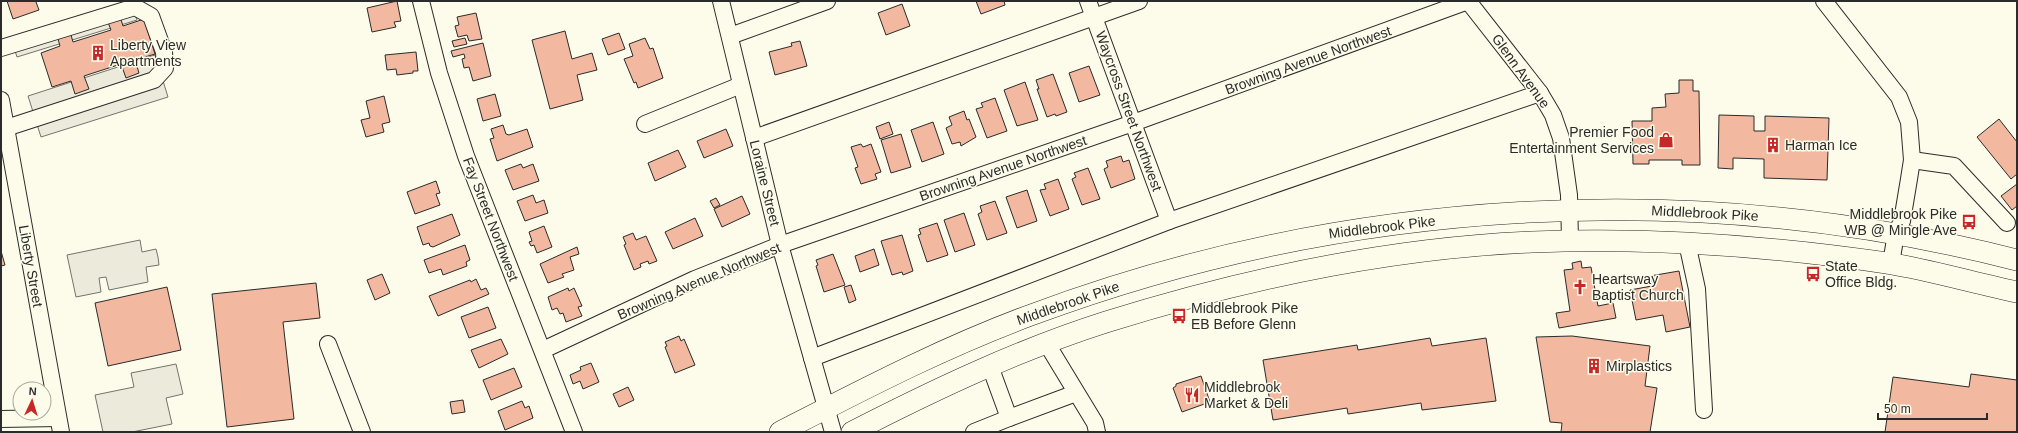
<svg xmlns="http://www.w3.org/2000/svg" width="2018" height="433" font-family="Helvetica,sans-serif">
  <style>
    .parking { fill: #eceadb; stroke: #74746e }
    .building { fill: #f2b8a0; stroke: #2b2b2b }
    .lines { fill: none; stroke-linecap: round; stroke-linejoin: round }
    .minor-casing { stroke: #2b2b2b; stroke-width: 18 }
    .major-casing { stroke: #2b2b2b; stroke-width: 22 }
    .minor { stroke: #fdfbea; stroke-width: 16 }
    .major { stroke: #fdfbea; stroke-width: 21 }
    .labels { text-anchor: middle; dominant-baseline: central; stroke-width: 3; stroke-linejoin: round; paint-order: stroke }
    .poi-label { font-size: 14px; fill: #2b2b2b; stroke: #fdfbea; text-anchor: start }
    .street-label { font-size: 14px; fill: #2b2b2b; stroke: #fdfbea }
  </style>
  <rect width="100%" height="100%" fill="#fdfbea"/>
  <g class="parking">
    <path d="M 133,10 L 137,20 L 17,57 L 14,48 Z"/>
    <path d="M 155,55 L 168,97 L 41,137 L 28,96 Z"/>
    <path d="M 140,240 L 142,252 L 156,249 L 158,257 L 159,265 L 146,267 L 148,282 L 109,290 L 106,277 L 99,278 L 101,292 L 76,297 L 67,255 Z"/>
    <path d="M 176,364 L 183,394 L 166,398 L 172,424 L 132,432 L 103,432 L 95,395 L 134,387 L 131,373 Z"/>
  </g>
  <g class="building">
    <path d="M 7,1 L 39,1 L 36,2 L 39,10 L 13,19 Z"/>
    <path d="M 397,1 L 401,21 L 394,22 L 396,27 L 372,32 L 367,8 Z"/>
    <path d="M 976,1 L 1004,1 L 1005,5 L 981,14 Z"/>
    <path d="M 902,4 L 910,26 L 886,35 L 878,13 Z"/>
    <path d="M 119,13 L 123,26 L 144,19 L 155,54 L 135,60 L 139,73 L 126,78 L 121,64 L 84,76 L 89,89 L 75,94 L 71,81 L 52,87 L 41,53 L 60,46 L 56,32 L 69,28 L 73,42 L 111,30 L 106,17 Z"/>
    <path d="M 476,13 L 482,39 L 469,41 L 467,35 L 458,37 L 455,26 L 459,25 L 457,17 Z"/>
    <path d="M 565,31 L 572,59 L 592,53 L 597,70 L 577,75 L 583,100 L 550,109 L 532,40 Z"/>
    <path d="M 619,33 L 625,49 L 608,55 L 602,39 Z"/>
    <path d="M 465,38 L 467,44 L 454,47 L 452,41 Z"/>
    <path d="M 645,38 L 650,49 L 653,48 L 663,78 L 638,88 L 636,82 L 634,83 L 624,59 L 633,56 L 629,44 Z"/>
    <path d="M 800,41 L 807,66 L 775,75 L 769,52 L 792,46 L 791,43 Z"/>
    <path d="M 483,43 L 491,76 L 473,81 L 469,67 L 464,68 L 462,59 L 465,58 L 464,54 L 453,57 L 451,51 Z"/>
    <path d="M 416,52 L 418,71 L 413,71 L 413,73 L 397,75 L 396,69 L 387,70 L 385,55 Z"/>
    <path d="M 1089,66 L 1100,95 L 1079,102 L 1069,73 Z"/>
    <path d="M 1053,74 L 1067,112 L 1056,116 L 1055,114 L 1047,117 L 1037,89 L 1039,89 L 1036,80 Z"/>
    <path d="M 1679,80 L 1693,80 L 1693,91 L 1699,91 L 1700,165 L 1682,165 L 1682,160 L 1649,160 L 1649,164 L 1633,164 L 1632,121 L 1652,121 L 1652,108 L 1666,107 L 1665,94 L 1679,93 Z"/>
    <path d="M 1025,82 L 1038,120 L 1017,126 L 1004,90 Z"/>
    <path d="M 495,94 L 501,116 L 483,121 L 477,99 Z"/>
    <path d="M 384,96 L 390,122 L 382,124 L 384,132 L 366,137 L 361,120 L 370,118 L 366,101 Z"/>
    <path d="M 995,98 L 1007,131 L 987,138 L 976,109 L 983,107 L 981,103 Z"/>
    <path d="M 964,111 L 967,120 L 969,119 L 976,137 L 961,146 L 960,142 L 952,144 L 946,128 L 952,125 L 949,117 Z"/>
    <path d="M 1719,115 L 1754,116 L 1754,131 L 1765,131 L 1765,116 L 1829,118 L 1827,180 L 1764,178 L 1764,159 L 1733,158 L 1733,169 L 1718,168 Z"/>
    <path d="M 1999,119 L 2017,142 L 2017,174 L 2011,179 L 1977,137 Z"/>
    <path d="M 889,122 L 893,134 L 880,139 L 876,127 Z"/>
    <path d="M 933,122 L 944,154 L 922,162 L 911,130 Z"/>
    <path d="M 503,125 L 506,134 L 509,135 L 527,129 L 533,147 L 497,161 L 490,139 L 494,138 L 491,129 Z"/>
    <path d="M 726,129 L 733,146 L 704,158 L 697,141 Z"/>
    <path d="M 901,134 L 911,167 L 891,173 L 881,140 Z"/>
    <path d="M 861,144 L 863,147 L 871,144 L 881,172 L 875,174 L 877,179 L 861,184 L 855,168 L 858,167 L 851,147 Z"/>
    <path d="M 678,150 L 686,167 L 655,181 L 648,163 Z"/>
    <path d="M 1121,156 L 1123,162 L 1129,160 L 1135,179 L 1111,188 L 1104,169 L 1108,167 L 1106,161 Z"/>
    <path d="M 521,164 L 523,168 L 533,164 L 539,181 L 513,190 L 505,170 Z"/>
    <path d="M 1088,168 L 1100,199 L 1082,205 L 1072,179 L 1076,177 L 1074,173 Z"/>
    <path d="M 1058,179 L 1069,209 L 1050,216 L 1040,190 L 1046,189 L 1044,184 Z"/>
    <path d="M 436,181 L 440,193 L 436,194 L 440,205 L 415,214 L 407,192 Z"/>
    <path d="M 2017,184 L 2017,206 L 2012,210 L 2001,196 Z"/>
    <path d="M 1027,190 L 1037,221 L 1017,228 L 1006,197 Z"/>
    <path d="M 533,195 L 536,203 L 544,200 L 548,213 L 525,221 L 517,201 Z"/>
    <path d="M 742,196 L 750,214 L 722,227 L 714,209 Z"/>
    <path d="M 716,198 L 720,205 L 714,208 L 710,201 Z"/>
    <path d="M 995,201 L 1007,233 L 987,240 L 978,214 L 982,212 L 980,206 Z"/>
    <path d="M 964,213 L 975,245 L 955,252 L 944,220 Z"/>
    <path d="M 452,214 L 460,235 L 433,247 L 430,246 L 429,243 L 423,245 L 417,227 Z"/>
    <path d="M 695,218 L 703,236 L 673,249 L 665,232 Z"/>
    <path d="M 937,223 L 948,255 L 927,262 L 918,235 L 921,234 L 919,229 Z"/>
    <path d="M 544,226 L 552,247 L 537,253 L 534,245 L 531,246 L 529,242 L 532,241 L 529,232 Z"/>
    <path d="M 633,233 L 636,240 L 646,236 L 657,261 L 649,264 L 648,261 L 640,264 L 641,267 L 634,270 L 624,245 L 626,244 L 623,237 Z"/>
    <path d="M 902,235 L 913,271 L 903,275 L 902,272 L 892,275 L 881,241 Z"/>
    <path d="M 465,245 L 470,260 L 466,262 L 467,266 L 443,275 L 441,269 L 429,273 L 424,260 Z"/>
    <path d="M 577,247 L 579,254 L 570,257 L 574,270 L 562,274 L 564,277 L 548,283 L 540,264 Z"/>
    <path d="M 874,249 L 879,265 L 860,272 L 855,256 Z"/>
    <path d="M 1,251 L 5,265 L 1,266 Z"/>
    <path d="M 833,254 L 845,285 L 824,292 L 816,266 L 818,265 L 816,260 Z"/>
    <path d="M 1581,261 L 1582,268 L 1591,267 L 1598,306 L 1613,303 L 1616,318 L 1559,328 L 1556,313 L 1570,311 L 1564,270 L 1573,269 L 1572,263 Z"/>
    <path d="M 1679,271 L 1690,327 L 1666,332 L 1663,315 L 1636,320 L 1630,290 L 1652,286 L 1650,276 Z"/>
    <path d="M 382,274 L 390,293 L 375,300 L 367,280 Z"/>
    <path d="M 476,279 L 481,290 L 486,288 L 489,294 L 438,316 L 429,296 L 470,280 L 471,282 Z"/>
    <path d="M 316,283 L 320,318 L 283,322 L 294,419 L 227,427 L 212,294 Z"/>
    <path d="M 851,285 L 856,300 L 849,303 L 844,287 Z"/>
    <path d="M 167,287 L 181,350 L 108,366 L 95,303 Z"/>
    <path d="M 568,288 L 569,291 L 574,288 L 582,306 L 578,307 L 582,316 L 566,322 L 563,313 L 560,314 L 557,308 L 552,310 L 548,297 Z"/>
    <path d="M 488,307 L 496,328 L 469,338 L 461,317 Z"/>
    <path d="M 679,336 L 681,341 L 684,339 L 695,365 L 675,373 L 665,347 L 667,346 L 665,342 Z"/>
    <path d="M 1572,336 L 1650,346 L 1645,386 L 1657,388 L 1650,432 L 1561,432 L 1562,423 L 1550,422 L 1536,337 Z"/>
    <path d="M 1430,338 L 1432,346 L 1486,338 L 1496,401 L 1422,410 L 1421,403 L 1348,414 L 1347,408 L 1273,420 L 1263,360 L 1357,345 L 1358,350 Z"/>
    <path d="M 501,339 L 508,354 L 479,368 L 471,350 Z"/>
    <path d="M 591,363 L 599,382 L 583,389 L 580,381 L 573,384 L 570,375 L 581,370 L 580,367 Z"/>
    <path d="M 514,368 L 522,387 L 491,400 L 483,380 Z"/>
    <path d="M 1971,374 L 2017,380 L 2017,432 L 1885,432 L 1893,377 L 1969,387 Z"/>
    <path d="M 1201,376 L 1210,402 L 1182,412 L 1173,388 L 1176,386 L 1176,384 Z"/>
    <path d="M 628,387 L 634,400 L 619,407 L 613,394 Z"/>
    <path d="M 463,400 L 465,412 L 452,414 L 450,402 Z"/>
    <path d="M 522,401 L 525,408 L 529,406 L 533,418 L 505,430 L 498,411 Z"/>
  </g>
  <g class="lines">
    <defs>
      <g id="minor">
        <path d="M 421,1 L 439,73 L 466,156 L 574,432"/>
        <path d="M 721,1 L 780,245 L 833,432"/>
        <path d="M 1088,1 L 1169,221"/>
        <path d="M 1468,1 L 1540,93 L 1553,115 L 1561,138 L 1569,195 L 1570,241"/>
        <path d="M 1824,1 L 1899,97 L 1909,122 L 1912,160 L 1909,179 L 1902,221 L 1896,233 L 1891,264"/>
        <path d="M 730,36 L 827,1"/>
        <path d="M 1,48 L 135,7 L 151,16 L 164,52 L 165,68 L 154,80 L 6,128"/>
        <path d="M 1,100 L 61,432"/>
        <path d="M 645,124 L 741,85"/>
        <path d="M 754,138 L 1139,1"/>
        <path d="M 1912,160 L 1954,166 L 2007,223"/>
        <path d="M 1687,243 L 1697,289 L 1704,410"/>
        <path d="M 328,344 L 362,432"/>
        <path d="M 1047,344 L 1095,423 L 1097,432"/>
        <path d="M 543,350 L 695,279 L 780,245 L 1133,123 L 1468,1"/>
        <path d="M 812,358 L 1169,221 L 1540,93"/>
        <path d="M 1009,418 L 1076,393"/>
        <path d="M 1,419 L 58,418"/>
        <path d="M 974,432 L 1009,418 L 990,366"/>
      </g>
      <g id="major">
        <path d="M 780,432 C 862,390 944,347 1031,315 C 1345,198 1692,177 2017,260"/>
        <path d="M 852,432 C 934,390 1018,350 1106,322 C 1244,279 1388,248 1532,242 C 1651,237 1770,246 1887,263 C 1931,270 1974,283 2017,292"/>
      </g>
    </defs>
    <use href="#minor" class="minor-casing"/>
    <use href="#major" class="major-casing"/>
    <use href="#minor" class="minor"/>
    <use href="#major" class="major"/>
  </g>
  <defs>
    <symbol id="building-bare" viewBox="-9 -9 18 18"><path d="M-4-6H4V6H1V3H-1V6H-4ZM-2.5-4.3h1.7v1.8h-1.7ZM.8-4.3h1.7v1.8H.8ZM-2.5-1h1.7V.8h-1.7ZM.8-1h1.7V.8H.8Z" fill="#c62828" stroke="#fdfbea" stroke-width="2.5" paint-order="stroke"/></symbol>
    <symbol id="shop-bare" viewBox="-9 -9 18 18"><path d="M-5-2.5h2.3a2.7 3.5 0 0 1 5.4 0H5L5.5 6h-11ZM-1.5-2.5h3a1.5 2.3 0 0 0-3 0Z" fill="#c62828" stroke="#fdfbea" stroke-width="2.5" paint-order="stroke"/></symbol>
    <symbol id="bus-bare" viewBox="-9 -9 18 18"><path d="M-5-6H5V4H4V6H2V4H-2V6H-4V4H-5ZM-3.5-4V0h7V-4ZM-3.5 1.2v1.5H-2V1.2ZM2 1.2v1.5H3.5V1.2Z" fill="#c62828" stroke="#fdfbea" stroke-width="2.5" paint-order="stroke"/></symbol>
    <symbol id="church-bare" viewBox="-9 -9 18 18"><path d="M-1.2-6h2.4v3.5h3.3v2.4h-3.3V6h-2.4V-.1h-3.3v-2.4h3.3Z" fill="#c62828" stroke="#fdfbea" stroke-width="2.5" paint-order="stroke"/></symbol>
    <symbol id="restaurant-bare" viewBox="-9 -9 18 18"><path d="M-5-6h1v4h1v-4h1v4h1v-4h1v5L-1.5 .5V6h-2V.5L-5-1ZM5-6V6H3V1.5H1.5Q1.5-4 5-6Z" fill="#c62828" stroke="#fdfbea" stroke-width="2.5" paint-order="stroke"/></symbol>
  </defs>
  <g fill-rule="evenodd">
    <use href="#building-bare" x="87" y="42" width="22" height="22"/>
    <use href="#shop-bare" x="1655" y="129" width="22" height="22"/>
    <use href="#building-bare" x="1762" y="134" width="22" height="22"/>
    <use href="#bus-bare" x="1958" y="211" width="22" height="22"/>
    <use href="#bus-bare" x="1802" y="263" width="22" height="22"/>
    <use href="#church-bare" x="1569" y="276" width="22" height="22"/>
    <use href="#bus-bare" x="1168" y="305" width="22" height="22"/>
    <use href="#building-bare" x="1583" y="355" width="22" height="22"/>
    <use href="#restaurant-bare" x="1181" y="384" width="22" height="22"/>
  </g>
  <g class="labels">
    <g class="poi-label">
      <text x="110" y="45">Liberty View<tspan x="110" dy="16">Apartments</tspan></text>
      <text x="1654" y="132" text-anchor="end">Premier Food<tspan x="1654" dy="16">Entertainment Services</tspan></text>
      <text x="1785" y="145">Harman Ice</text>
      <text x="1957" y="214" text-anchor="end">Middlebrook Pike<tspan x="1957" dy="16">WB @ Mingle Ave</tspan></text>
      <text x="1825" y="266">State<tspan x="1825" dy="16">Office Bldg.</tspan></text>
      <text x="1592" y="279">Heartsway<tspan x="1592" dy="16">Baptist Church</tspan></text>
      <text x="1191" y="308">Middlebrook Pike<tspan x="1191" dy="16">EB Before Glenn</tspan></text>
      <text x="1606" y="366">Mirplastics</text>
      <text x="1204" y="387">Middlebrook<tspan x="1204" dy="16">Market &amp; Deli</tspan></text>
    </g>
    <g class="street-label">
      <text transform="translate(1308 60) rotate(-20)">Browning Avenue Northwest</text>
      <text transform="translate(1521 71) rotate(54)">Glenn Avenue</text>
      <text transform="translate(1129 111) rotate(70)">Waycross Street Northwest</text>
      <text transform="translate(1003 168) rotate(-19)">Browning Avenue Northwest</text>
      <text transform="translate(765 183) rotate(76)">Loraine Street</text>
      <text transform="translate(1705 213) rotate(3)">Middlebrook Pike</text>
      <text transform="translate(491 219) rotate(69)">Fay Street Northwest</text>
      <text transform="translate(1382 227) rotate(-7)">Middlebrook Pike</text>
      <text transform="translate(31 266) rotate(80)">Liberty Street</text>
      <text transform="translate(699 281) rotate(-23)">Browning Avenue Northwest</text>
      <text transform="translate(1068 303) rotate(-19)">Middlebrook Pike</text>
    </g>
  </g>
  <rect width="2018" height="433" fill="none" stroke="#2b2b2b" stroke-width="4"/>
  <g transform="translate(32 401) rotate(4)"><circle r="19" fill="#fdfbea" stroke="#a9a89e"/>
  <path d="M0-3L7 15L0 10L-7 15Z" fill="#c62828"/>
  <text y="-6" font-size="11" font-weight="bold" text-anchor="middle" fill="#2b2b2b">N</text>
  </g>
  <path d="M1878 413v6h109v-6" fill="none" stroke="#2b2b2b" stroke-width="2"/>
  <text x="1884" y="413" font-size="12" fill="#2b2b2b" stroke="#fdfbea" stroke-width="3" paint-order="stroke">50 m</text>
</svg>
